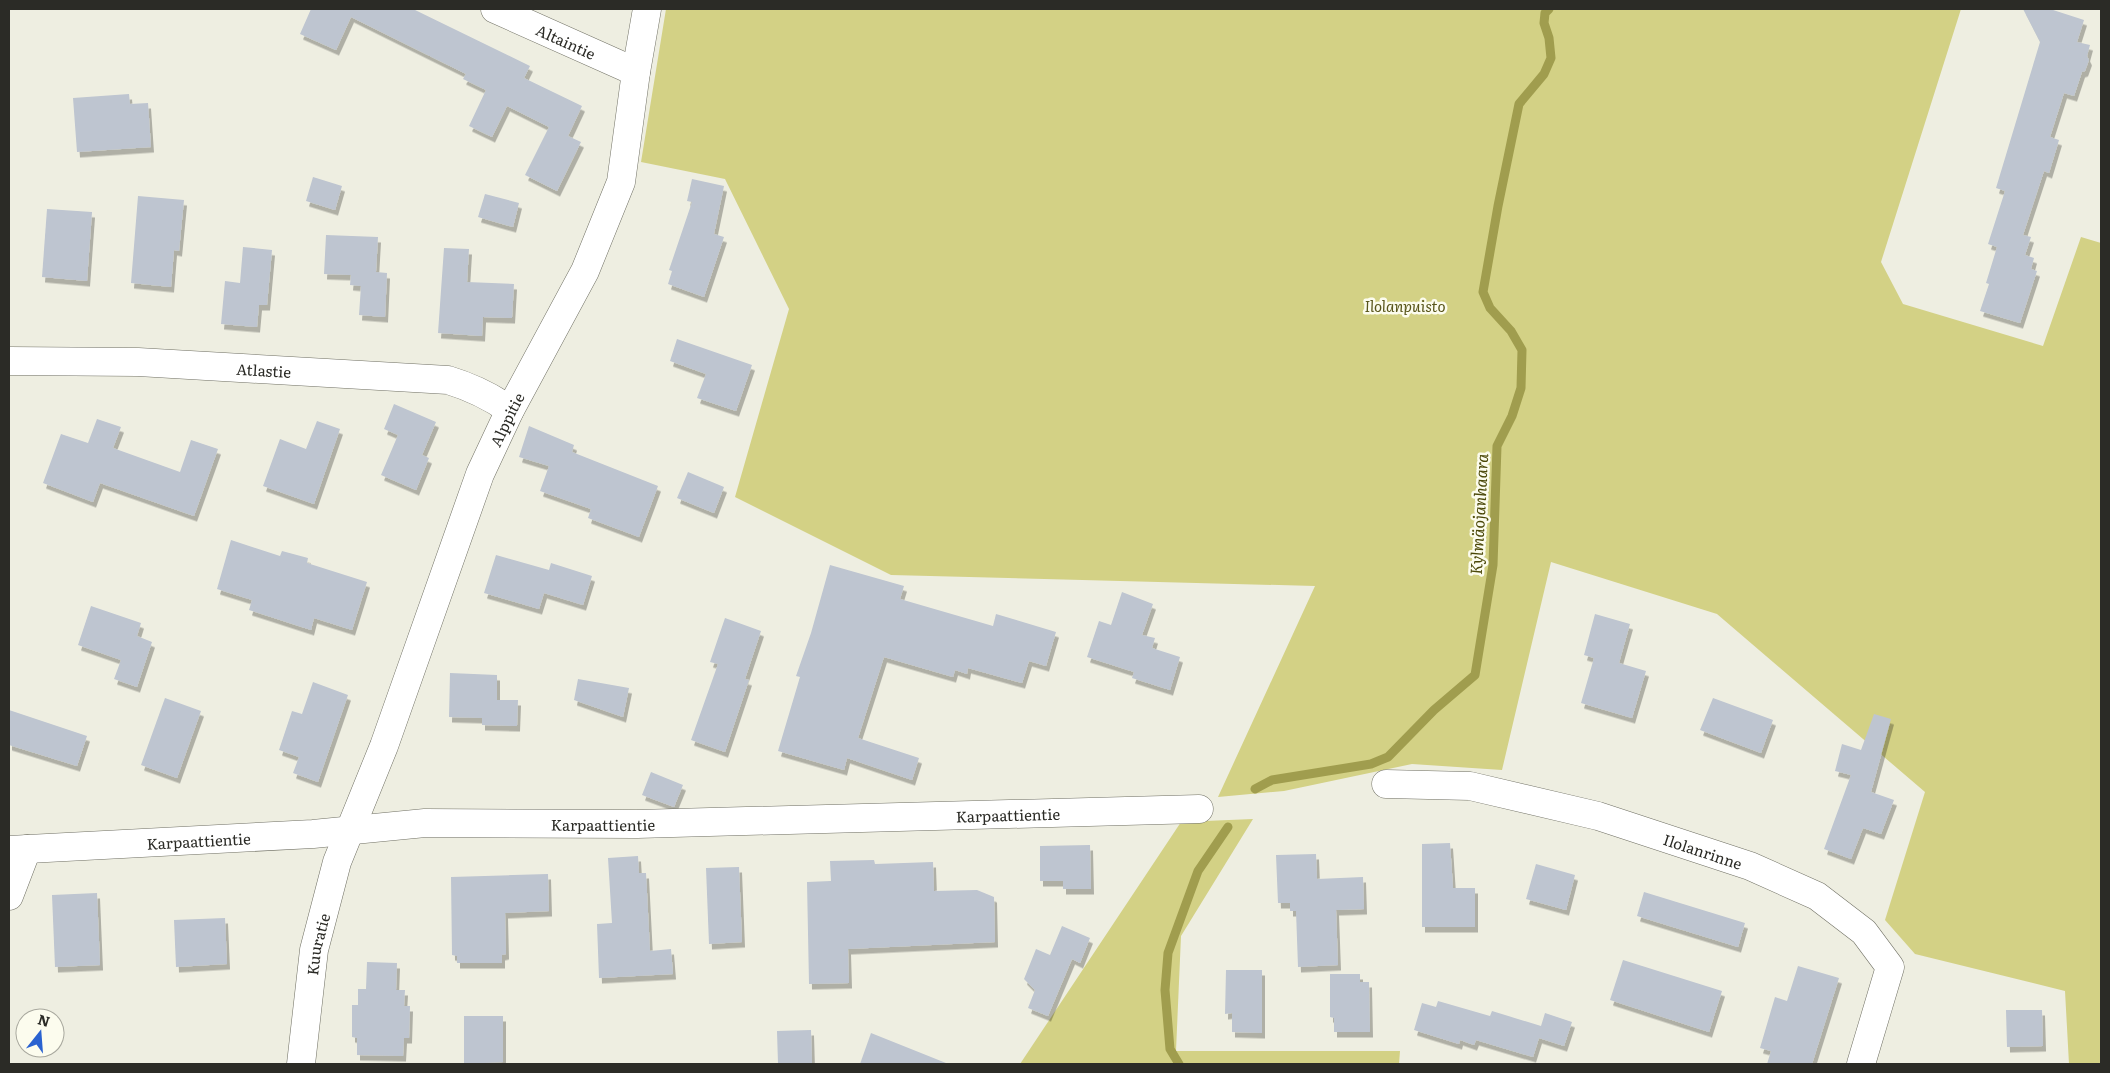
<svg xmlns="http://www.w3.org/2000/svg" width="2110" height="1073" font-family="Literata,serif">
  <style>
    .green { fill: #d3d185 }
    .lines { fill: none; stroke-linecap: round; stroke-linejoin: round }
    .stream { stroke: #a09d4e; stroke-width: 9 }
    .building { fill: #bec5d0; filter: url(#shadow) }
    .minor-casing { stroke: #707064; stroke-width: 29 }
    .minor { stroke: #fff; stroke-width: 28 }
    .labels { text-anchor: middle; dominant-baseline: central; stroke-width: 5; stroke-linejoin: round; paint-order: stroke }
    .street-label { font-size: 15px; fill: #2b2b26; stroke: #fcfcee }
    .park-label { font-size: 15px; font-style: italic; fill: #58551a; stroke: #fcfcee }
    .water-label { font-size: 16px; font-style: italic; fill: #4a4707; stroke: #fcfcee }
  </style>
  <defs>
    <filter id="shadow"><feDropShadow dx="3" dy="5.5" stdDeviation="0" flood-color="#0004"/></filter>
  </defs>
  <rect width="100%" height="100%" fill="#eeeee1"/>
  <g class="green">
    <path d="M 666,9 L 1961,9 L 1881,262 L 1903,304 L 2043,346 L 2081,237 L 2101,243 L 2101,1064 L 2069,1064 L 2065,991 L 1915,954 L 1885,920 L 1925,792 L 1717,614 L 1551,562 L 1502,770 L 1412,764 L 1284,791 L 1218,797 L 1315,586 L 891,575 L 735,497 L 789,309 L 725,179 L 641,162 Z"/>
    <path d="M 1253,819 L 1181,936 L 1176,1051 L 1400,1051 L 1399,1064 L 1020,1064 L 1181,822 Z"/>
  </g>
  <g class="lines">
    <g class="stream">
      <path d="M 1255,789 L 1272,780 L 1371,764 L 1388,757 L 1434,710 L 1475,675 L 1493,565 L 1497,446 L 1512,416 L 1521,388 L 1522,350 L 1511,331 L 1490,308 L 1483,292 L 1498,206 L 1519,104 L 1544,74 L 1551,58 L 1549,38 L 1544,23 L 1545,13 L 1549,9"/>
      <path d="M 1179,1064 L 1170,1049 L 1165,990 L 1168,953 L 1198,871 L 1228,827"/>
    </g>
  </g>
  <g class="building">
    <path d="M 311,9 L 413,9 L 530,66 L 524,78 L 582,106 L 568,136 L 581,142 L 557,191 L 525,175 L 549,127 L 507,106 L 492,137 L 469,126 L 486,90 L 463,79 L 466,74 L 351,17 L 336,50 L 300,34 Z"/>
    <path d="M 2023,9 L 2050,9 L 2084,20 L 2077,42 L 2090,45 L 2087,56 L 2089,60 L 2085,71 L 2082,72 L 2074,96 L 2064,93 L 2050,137 L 2059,140 L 2049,173 L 2044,171 L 2023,235 L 2031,237 L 2025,255 L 2034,258 L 2031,269 L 2037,271 L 2020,323 L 1980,311 L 1989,284 L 1986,283 L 1997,247 L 1988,244 L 2005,191 L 1996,188 L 2040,42 Z"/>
    <path d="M 129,94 L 130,104 L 148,103 L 151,147 L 77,152 L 73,98 Z"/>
    <path d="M 313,177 L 342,186 L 335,210 L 306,201 Z"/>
    <path d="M 692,179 L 724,186 L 714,234 L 724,237 L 704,297 L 668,284 L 672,271 L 669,270 L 692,202 L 687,201 Z"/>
    <path d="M 485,194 L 519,203 L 513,227 L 478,217 Z"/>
    <path d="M 138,196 L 184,200 L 179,251 L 174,250 L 171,287 L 131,283 Z"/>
    <path d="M 47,209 L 92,212 L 87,281 L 42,277 Z"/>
    <path d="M 326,235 L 378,237 L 376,272 L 387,273 L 385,317 L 359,315 L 361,286 L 350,285 L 351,275 L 324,274 Z"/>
    <path d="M 243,247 L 272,250 L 267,305 L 259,305 L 257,327 L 221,324 L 225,281 L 240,283 Z"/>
    <path d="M 444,248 L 469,249 L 467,282 L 514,284 L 512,318 L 483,317 L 482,336 L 438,333 Z"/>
    <path d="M 677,339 L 752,365 L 736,411 L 697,398 L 706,374 L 670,361 Z"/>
    <path d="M 394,404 L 436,422 L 422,455 L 429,458 L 416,490 L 381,475 L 398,435 L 384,429 Z"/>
    <path d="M 97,419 L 121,427 L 113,448 L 180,472 L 191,440 L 218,449 L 194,516 L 100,483 L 93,502 L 43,483 L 61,434 L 88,443 Z"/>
    <path d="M 317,421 L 340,429 L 314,504 L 263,486 L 280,439 L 306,449 Z"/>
    <path d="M 529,426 L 574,445 L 572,452 L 658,486 L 639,537 L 588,518 L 591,509 L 540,491 L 549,466 L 519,457 Z"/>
    <path d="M 688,472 L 724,487 L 714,513 L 677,498 Z"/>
    <path d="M 231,540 L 280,556 L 282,551 L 308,558 L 307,563 L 367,582 L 352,630 L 314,618 L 311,630 L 249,610 L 252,600 L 217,589 Z"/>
    <path d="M 496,555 L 549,570 L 551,563 L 592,576 L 583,605 L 544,593 L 539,609 L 484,593 Z"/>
    <path d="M 830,565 L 904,586 L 900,599 L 993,626 L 996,614 L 1056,632 L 1046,666 L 1029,661 L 1022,683 L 968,668 L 967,674 L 955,670 L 953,677 L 884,657 L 858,738 L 919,758 L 912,780 L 847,758 L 844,770 L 778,751 L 800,677 L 796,676 L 811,633 Z"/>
    <path d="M 1122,592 L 1153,604 L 1142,635 L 1155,638 L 1152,648 L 1180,657 L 1170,690 L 1132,678 L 1134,672 L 1087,657 L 1099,621 L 1111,625 Z"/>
    <path d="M 91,606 L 141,623 L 137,636 L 152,642 L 137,687 L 114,679 L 121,660 L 78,645 Z"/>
    <path d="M 1595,614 L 1630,624 L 1619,663 L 1646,671 L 1632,718 L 1581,703 L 1594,658 L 1584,655 Z"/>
    <path d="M 725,618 L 761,631 L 745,679 L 749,680 L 725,752 L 691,740 L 718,664 L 710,662 Z"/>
    <path d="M 450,673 L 497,675 L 497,700 L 518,700 L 517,726 L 482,725 L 482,718 L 449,717 Z"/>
    <path d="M 578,679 L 629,688 L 623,717 L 574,700 Z"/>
    <path d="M 313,682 L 348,695 L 318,782 L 293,773 L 299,757 L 279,750 L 292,711 L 302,714 Z"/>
    <path d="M 165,698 L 201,711 L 177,778 L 141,765 Z"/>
    <path d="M 1713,698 L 1773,720 L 1761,753 L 1700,730 Z"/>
    <path d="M 9,710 L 87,736 L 77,766 L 9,745 Z"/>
    <path d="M 1874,714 L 1891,719 L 1871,792 L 1894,800 L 1881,834 L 1863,828 L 1851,859 L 1824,849 L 1851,775 L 1835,771 L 1842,744 L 1861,750 Z"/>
    <path d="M 651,772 L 683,785 L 674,807 L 642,795 Z"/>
    <path d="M 1450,843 L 1453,888 L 1475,888 L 1475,927 L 1422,927 L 1422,844 Z"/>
    <path d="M 1090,845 L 1091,889 L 1063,889 L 1063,881 L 1040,881 L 1040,846 Z"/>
    <path d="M 1316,854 L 1317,879 L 1363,877 L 1364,909 L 1336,910 L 1338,965 L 1298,967 L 1296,911 L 1290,911 L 1290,903 L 1278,903 L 1276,855 Z"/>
    <path d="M 638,856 L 639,873 L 646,873 L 650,951 L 671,949 L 673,974 L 599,978 L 597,924 L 612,923 L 608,858 Z"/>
    <path d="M 874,860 L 875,864 L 933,862 L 934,891 L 977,890 L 994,897 L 995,942 L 848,949 L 849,983 L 809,984 L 807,882 L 831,881 L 830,861 Z"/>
    <path d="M 1536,864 L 1575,875 L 1566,910 L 1526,899 Z"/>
    <path d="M 739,867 L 742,942 L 709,944 L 706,868 Z"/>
    <path d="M 548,874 L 549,911 L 505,913 L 506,954 L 502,955 L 502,963 L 457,963 L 457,956 L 452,955 L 451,877 Z"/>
    <path d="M 1644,892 L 1745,923 L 1738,947 L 1637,916 Z"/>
    <path d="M 97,893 L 100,965 L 55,967 L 52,895 Z"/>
    <path d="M 225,918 L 227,964 L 176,967 L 174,920 Z"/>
    <path d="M 1062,926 L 1090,938 L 1080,963 L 1072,959 L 1048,1016 L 1028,1008 L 1035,990 L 1024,979 L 1036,949 L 1050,955 Z"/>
    <path d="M 1623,960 L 1722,991 L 1709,1032 L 1610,1000 Z"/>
    <path d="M 367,962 L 397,963 L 396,990 L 405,990 L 404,1006 L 410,1006 L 409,1038 L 404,1038 L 403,1056 L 357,1055 L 357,1038 L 352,1037 L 352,1005 L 358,1005 L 358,989 L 366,989 Z"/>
    <path d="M 1798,966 L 1839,978 L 1812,1064 L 1767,1064 L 1771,1051 L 1760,1048 L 1775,997 L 1787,1001 Z"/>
    <path d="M 1226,970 L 1262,970 L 1262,1033 L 1232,1032 L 1232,1013 L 1225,1014 Z"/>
    <path d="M 1330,974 L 1360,974 L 1360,982 L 1369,982 L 1370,1032 L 1334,1032 L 1334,1018 L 1330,1017 Z"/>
    <path d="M 1438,1001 L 1490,1016 L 1492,1011 L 1541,1026 L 1545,1013 L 1572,1022 L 1564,1046 L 1539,1038 L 1533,1057 L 1476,1040 L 1474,1045 L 1460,1040 L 1459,1044 L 1414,1030 L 1422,1003 L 1436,1007 Z"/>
    <path d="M 2006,1010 L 2042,1010 L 2043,1046 L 2007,1047 Z"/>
    <path d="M 464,1016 L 503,1016 L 503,1062 L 464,1064 Z"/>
    <path d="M 811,1030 L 812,1064 L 778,1064 L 777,1031 Z"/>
    <path d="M 871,1033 L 946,1063 L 946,1064 L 860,1064 Z"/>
  </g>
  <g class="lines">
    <defs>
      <g id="minor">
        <path id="s1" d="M 495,9 L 636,72"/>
        <path id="s2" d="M 9,361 L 138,362 L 448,380 C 471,387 490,396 510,410"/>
        <path id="s3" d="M 1386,784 L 1470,786 L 1598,816 L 1750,866 L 1817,896 L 1864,932 L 1890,967 L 1861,1064"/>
        <path id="s4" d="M 9,850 L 313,834 L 425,823 L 637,824 L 1199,809"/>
        <path d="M 9,896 L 27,849"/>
        <path id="s5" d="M 301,1064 L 314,950 L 337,862 L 384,746 L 480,474 L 510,410 L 585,271 L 621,182 L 636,72 L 647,9"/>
      </g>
    </defs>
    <use href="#minor" class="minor-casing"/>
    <use href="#minor" class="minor"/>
  </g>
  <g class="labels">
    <g class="street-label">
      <text stroke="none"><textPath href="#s1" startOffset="78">Altaintie</textPath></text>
      <text stroke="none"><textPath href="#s2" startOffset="255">Atlastie</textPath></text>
      <text stroke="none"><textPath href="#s5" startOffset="680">Alppitie</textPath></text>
      <text stroke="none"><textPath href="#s4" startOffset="1000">Karpaattientie</textPath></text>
      <text stroke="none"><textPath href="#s4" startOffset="595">Karpaattientie</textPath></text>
      <text stroke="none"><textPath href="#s4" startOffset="190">Karpaattientie</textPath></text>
      <text stroke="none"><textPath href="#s3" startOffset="326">Ilolanrinne</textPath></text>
      <text stroke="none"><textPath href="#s5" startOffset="121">Kuuratie</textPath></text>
    </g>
    <g class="park-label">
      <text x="1405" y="305">Ilolanpuisto</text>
    </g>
    <g class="water-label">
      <text transform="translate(1478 514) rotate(-87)">Kylmäojanhaara</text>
    </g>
  </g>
  <rect width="2110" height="1073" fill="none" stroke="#2b2b26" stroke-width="20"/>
  <g transform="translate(40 1033) rotate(17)"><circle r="24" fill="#fcfcee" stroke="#a8a89e"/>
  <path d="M0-4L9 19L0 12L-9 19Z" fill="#2a62d0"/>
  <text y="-8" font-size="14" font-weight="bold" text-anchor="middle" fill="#2b2b26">N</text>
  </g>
</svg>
